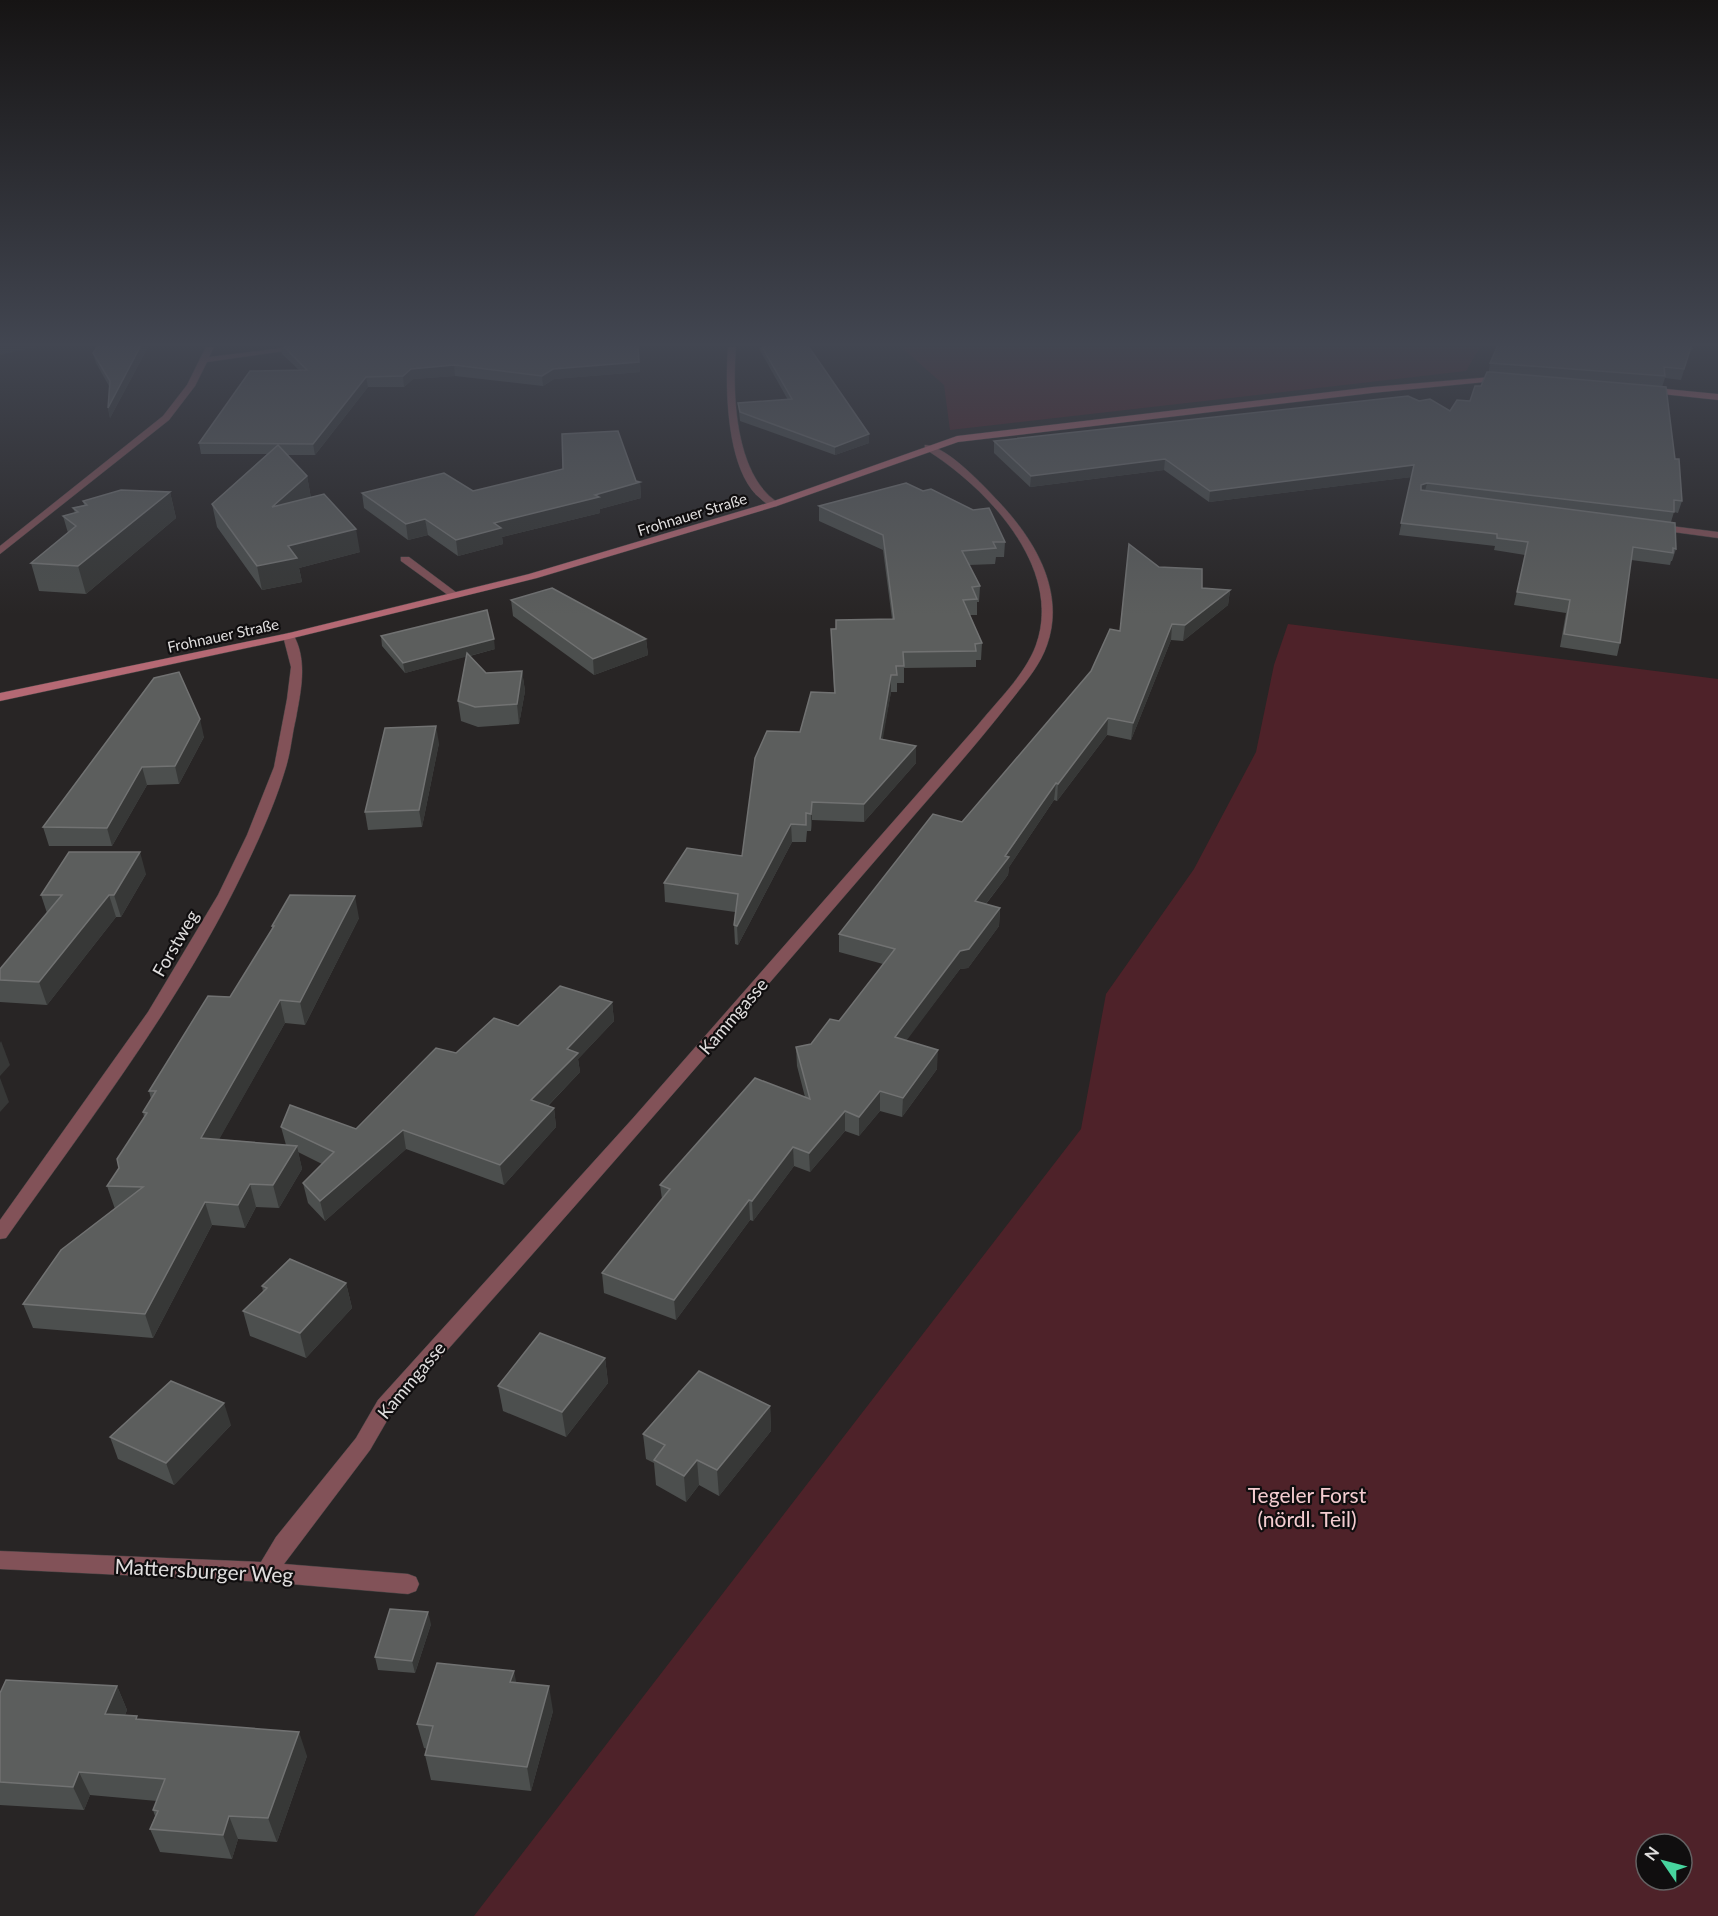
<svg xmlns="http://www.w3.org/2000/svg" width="1718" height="1916" font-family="Lato,sans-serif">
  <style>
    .green { fill: #4e2229; fill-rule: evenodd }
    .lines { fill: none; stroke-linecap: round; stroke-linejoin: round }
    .lane-casing { stroke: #454343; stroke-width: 1 }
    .street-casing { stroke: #454343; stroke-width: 1 }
    .secondary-casing { stroke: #454343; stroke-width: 1 }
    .lane { fill: #825258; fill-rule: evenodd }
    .street { fill: #825258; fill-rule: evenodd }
    .secondary { fill: #b56974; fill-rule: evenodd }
    .wall { fill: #4c4f4e }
    .shaded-wall { fill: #373837 }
    .building { fill: #5c5e5d; stroke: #717272; stroke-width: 1.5 }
    .labels { text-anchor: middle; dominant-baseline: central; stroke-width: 4.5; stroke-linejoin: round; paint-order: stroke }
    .far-street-label { font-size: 15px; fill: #e0dede; stroke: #100e0f }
    .street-label { font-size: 18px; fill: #e0dede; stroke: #100e0f }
    .near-park-label { font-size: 21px; fill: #f4ccd0; stroke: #100e0f }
    .near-street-label { font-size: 21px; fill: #e0dede; stroke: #100e0f }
  </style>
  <rect width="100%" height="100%" fill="#282525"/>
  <g class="green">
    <path d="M 901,347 L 1480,347 L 1466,371 L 950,430 L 944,385 Z"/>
    <path d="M 1288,624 L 1718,679 L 1718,1916 L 474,1916 L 1081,1129 L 1106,994 L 1194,869 L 1256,752 L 1274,665 ZM 1646,1844 L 1682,1844 L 1682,1880 L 1646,1880 Z"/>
  </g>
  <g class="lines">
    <defs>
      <path id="lane" d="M 401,557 L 409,557 L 461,596 L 452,598 L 401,561 Z"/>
      <g id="street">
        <path d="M 206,347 L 214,347 L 209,357 L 291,347 L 313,347 L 207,362 L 195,386 L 169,420 L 0,554 L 0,546 L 163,416 L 187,385 Z"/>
        <path d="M 728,347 L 736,347 C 732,393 735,474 777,502 L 777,506 C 771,507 766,504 761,499 C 726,472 725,387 728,347 Z"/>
        <path d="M 925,445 C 946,445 984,486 999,502 C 1034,539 1066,591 1047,645 C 1040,666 1023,685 1009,703 C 970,753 927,800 886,848 C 723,1037 559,1226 392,1412 L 370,1450 L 284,1564 L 408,1574 L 416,1577 L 419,1584 L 416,1591 L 408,1594 L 267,1582 L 0,1569 L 0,1551 L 261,1562 L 276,1537 L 356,1438 L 378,1400 L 634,1117 L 977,726 C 997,701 1025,675 1036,645 C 1064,567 985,486 925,449 Z"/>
        <path d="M 1655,524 L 1718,532 L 1718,538 L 1651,529 L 1650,527 Z"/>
        <path d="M 289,633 L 293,634 C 308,660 301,690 296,718 C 292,734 291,751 286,767 C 276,801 261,835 245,868 C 182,1000 91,1118 6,1238 L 0,1239 L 0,1220 L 148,1012 L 218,895 L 247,835 L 274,767 L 287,699 L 291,667 L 283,636 Z"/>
      </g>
      <g id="secondary">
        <path d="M 1503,376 L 1507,378 L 1506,380 L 1372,393 L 958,442 L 777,506 L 537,578 L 289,639 L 0,701 L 0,693 L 289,633 L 529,574 L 771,502 L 957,436 L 1372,387 Z"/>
        <path d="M 1646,387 L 1718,394 L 1718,400 L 1643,392 L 1642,390 Z"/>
      </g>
    </defs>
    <use href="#lane" class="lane-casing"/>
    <use href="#street" class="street-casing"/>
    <use href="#secondary" class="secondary-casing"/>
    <use href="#lane" class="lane"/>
    <use href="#street" class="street"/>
    <use href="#secondary" class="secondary"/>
  </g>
  <g class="wall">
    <path d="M 97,347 L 148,347 L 110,418 L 108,408 L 109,386 L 96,363 L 93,353 Z"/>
    <path d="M 281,347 L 638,347 L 640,372 L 554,379 L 543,386 L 455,376 L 413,379 L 404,387 L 368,387 L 315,455 L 287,455 L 307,476 L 311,498 L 360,552 L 299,568 L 302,582 L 262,590 L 217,527 L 212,504 L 267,454 L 201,454 L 199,443 L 299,370 L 282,354 Z"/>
    <path d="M 758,347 L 809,347 L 869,443 L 835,455 L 740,421 L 738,403 L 788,400 Z"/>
    <path d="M 1497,347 L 1693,347 L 1693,349 L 1690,350 L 1681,380 L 1665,378 L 1662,387 L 1682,501 L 1678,513 L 1674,512 L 1671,522 L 1676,549 L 1672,561 L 1671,561 L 1670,565 L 1631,560 L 1620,643 L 1617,656 L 1560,647 L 1566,613 L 1514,605 L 1525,555 L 1494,550 L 1495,546 L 1399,535 L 1411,477 L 1209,502 L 1164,470 L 1030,487 L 994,453 L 994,441 L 1419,401 L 1450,411 L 1470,401 L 1481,386 L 1489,372 L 1490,363 Z"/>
    <path d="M 636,481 L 640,482 L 641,498 L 600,509 L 600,513 L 502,537 L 503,544 L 458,556 L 428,535 L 408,540 L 364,508 L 362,493 L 473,491 Z"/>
    <path d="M 170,492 L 176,518 L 86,594 L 39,591 L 31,563 L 68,533 L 63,516 L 75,513 L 73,508 L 84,505 L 83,501 Z"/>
    <path d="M 819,506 L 1005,542 L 1004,557 L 996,557 L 995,564 L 969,565 L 980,586 L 979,602 L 977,602 L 977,615 L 970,615 L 982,643 L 981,660 L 976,660 L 976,667 L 904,668 L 904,683 L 897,683 L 897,692 L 891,692 L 882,739 L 916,746 L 916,763 L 864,822 L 812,820 L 811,831 L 807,831 L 806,842 L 792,842 L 738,945 L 735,944 L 734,925 L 735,912 L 665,902 L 664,883 L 742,856 L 800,732 L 834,693 L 831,629 L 892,619 L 883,550 L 819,521 Z"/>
    <path d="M 1159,567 L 1202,588 L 1230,590 L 1228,605 L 1183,641 L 1171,640 L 1131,740 L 1107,735 L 1057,801 L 1054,800 L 1009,867 L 1008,875 L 986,904 L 1000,908 L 999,926 L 968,968 L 960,969 L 906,1040 L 937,1069 L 902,1117 L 880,1111 L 859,1136 L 845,1131 L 810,1172 L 794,1166 L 753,1221 L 750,1220 L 676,1320 L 604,1293 L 602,1273 L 662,1199 L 660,1185 L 805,1097 L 797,1066 L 796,1047 L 811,1044 L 839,1021 L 883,964 L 839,952 L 839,934 L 962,822 L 1091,671 L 1120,631 Z"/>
    <path d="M 511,600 L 646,639 L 648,655 L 594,675 L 513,616 Z"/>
    <path d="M 381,636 L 495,649 L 470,656 L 486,673 L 522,671 L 525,691 L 519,724 L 478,727 L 461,721 L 458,701 L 467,656 L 405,673 L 382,646 Z"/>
    <path d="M 154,678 L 204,737 L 179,784 L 147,785 L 112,846 L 49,846 L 43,827 Z"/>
    <path d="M 439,743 L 422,827 L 368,830 L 365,812 Z"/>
    <path d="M 146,874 L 121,917 L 116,917 L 47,1005 L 0,1002 L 0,969 L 47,913 L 41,895 Z"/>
    <path d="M 359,918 L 305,1025 L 285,1023 L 219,1139 L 286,1145 L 281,1127 L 356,1129 L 456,1053 L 518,1026 L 612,1002 L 614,1021 L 578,1059 L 580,1072 L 548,1106 L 554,1108 L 556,1127 L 504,1185 L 406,1149 L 325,1221 L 308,1203 L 303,1183 L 322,1164 L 298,1152 L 302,1169 L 279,1208 L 256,1207 L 245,1228 L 212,1225 L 153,1338 L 33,1328 L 23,1304 L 115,1209 L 107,1186 L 119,1168 L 144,1117 L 143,1112 L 151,1099 L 149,1091 L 230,997 L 273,929 L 272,926 Z"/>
    <path d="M 346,1283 L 352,1308 L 306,1358 L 250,1336 L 243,1311 L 263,1292 L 262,1286 Z"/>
    <path d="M 605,1358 L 608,1383 L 566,1437 L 503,1411 L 498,1386 Z"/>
    <path d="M 770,1406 L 771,1431 L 719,1496 L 699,1485 L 686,1502 L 656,1485 L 654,1463 L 646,1459 L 643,1434 Z"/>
    <path d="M 231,1425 L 174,1485 L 118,1459 L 110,1437 Z"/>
    <path d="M 431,1624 L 415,1673 L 378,1670 L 375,1657 Z"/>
    <path d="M 516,1683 L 553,1711 L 531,1791 L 431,1780 L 425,1755 L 427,1749 L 424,1748 L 417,1724 Z"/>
    <path d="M 117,1686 L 127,1710 L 125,1715 L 139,1720 L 307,1756 L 277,1842 L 238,1839 L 232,1859 L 160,1852 L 150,1829 L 155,1816 L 153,1810 L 157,1801 L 90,1795 L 84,1810 L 0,1805 L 0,1693 Z"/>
  </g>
  <g class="shaded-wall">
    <path d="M 0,347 L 36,347 L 0,355 Z"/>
    <path d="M 140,347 L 148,347 L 110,418 L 108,408 Z"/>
    <path d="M 638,347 L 640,372 L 554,379 L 543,386 L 542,376 L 553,369 Z"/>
    <path d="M 454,365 L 455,376 L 413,379 L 404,387 L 403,376 L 411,369 Z"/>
    <path d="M 366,377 L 368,387 L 315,455 L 313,444 Z"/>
    <path d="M 869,434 L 869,443 L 835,455 L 835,447 Z"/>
    <path d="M 1165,459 L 1164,470 L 1030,487 L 1031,476 Z"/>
    <path d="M 1414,465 L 1412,477 L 1209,502 L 1210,491 Z"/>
    <path d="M 307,476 L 311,498 L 272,507 Z"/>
    <path d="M 640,482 L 641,498 L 600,509 L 600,513 L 502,537 L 503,544 L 458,556 L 456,540 L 494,523 Z"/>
    <path d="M 1427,483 L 1424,495 L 1419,497 L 1421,485 Z"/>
    <path d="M 170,492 L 176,518 L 86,594 L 78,566 Z"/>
    <path d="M 425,519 L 428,535 L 408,540 L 406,524 Z"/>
    <path d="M 356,529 L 360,552 L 299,568 L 302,582 L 262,590 L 257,566 L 288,546 Z"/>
    <path d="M 1230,590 L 1228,605 L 1183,641 L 1185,625 Z"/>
    <path d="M 1172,624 L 1171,640 L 1131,740 L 1133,723 Z"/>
    <path d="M 494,639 L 495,649 L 405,673 L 403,663 Z"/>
    <path d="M 646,639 L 648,655 L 594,675 L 593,659 Z"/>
    <path d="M 522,671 L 525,691 L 519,724 L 517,704 Z"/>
    <path d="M 891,675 L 891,692 L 880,756 L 880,739 Z"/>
    <path d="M 1108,718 L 1107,735 L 1057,801 L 1058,784 Z"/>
    <path d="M 200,719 L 204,737 L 179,784 L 175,766 Z"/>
    <path d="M 436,726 L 439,743 L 422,827 L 419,810 Z"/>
    <path d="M 916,746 L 916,763 L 864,822 L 864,804 Z"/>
    <path d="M 142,767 L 147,785 L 112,846 L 107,828 Z"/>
    <path d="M 1056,783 L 1054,800 L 1009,867 L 1008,875 L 974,919 L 975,901 Z"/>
    <path d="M 812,802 L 812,820 L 811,831 L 811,814 Z"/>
    <path d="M 791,824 L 792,842 L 738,945 L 737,926 Z"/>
    <path d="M 140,852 L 146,874 L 121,917 L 114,895 Z"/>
    <path d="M 109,895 L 116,917 L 47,1005 L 39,982 Z"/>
    <path d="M 355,896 L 359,918 L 305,1025 L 300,1002 Z"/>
    <path d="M 1000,908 L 999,926 L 968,968 L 960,969 L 895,1056 L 895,1037 L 960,951 Z"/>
    <path d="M 280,1000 L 285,1023 L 207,1161 L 201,1138 Z"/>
    <path d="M 612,1002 L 614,1021 L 578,1059 L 580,1072 L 534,1120 L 531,1100 L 567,1049 Z"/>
    <path d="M 1,1041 L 10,1065 L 0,1076 L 0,1043 Z"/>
    <path d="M 938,1050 L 937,1069 L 902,1117 L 903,1098 Z"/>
    <path d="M 0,1078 L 9,1102 L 0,1112 Z"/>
    <path d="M 880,1091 L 880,1111 L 859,1136 L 859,1117 Z"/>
    <path d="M 554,1108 L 556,1127 L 504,1185 L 500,1165 Z"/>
    <path d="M 845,1111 L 845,1131 L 810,1172 L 809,1153 Z"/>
    <path d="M 403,1130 L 406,1149 L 325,1221 L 320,1201 Z"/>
    <path d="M 297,1146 L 302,1169 L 279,1208 L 273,1185 Z"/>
    <path d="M 793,1147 L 794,1166 L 753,1221 L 752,1201 Z"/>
    <path d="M 250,1184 L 256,1207 L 245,1228 L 238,1205 Z"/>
    <path d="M 749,1200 L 750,1220 L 676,1320 L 674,1300 Z"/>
    <path d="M 205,1202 L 212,1225 L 153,1338 L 145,1314 Z"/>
    <path d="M 346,1283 L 352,1308 L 306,1358 L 300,1333 Z"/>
    <path d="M 605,1358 L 608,1383 L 566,1437 L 562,1412 Z"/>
    <path d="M 224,1403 L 231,1425 L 174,1485 L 166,1463 Z"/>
    <path d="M 770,1406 L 771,1431 L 719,1496 L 717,1470 Z"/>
    <path d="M 697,1460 L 699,1485 L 686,1502 L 684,1476 Z"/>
    <path d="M 428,1612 L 431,1624 L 415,1673 L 412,1661 Z"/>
    <path d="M 514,1671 L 519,1696 L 510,1682 Z"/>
    <path d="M 117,1686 L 127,1710 L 115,1738 L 105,1714 Z"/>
    <path d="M 549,1686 L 553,1711 L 531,1791 L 527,1767 Z"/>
    <path d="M 299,1732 L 307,1756 L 277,1842 L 268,1818 Z"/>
    <path d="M 79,1772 L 90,1795 L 84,1810 L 73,1787 Z"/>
    <path d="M 229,1816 L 238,1839 L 232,1859 L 223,1835 Z"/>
  </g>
  <g class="building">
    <path d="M 97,347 L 140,347 L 108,408 L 110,381 L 93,353 Z"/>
    <path d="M 284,347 L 638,347 L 639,362 L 553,369 L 542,376 L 454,365 L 411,369 L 403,376 L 366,377 L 313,444 L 199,443 L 250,371 L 307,370 Z"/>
    <path d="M 762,347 L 809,347 L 869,434 L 835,447 L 740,412 L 738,403 L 792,399 Z"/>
    <path d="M 1497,347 L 1691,347 L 1684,369 L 1664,367 L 1665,376 L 1490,363 Z"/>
    <path d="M 1487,372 L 1491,372 L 1666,387 L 1675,459 L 1679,459 L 1682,501 L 1674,500 L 1674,512 L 1427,483 L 1421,485 L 1421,490 L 1675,523 L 1676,549 L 1673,548 L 1673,553 L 1633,547 L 1620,643 L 1564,634 L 1570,600 L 1517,592 L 1528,542 L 1497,538 L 1497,534 L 1401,523 L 1414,465 L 1210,491 L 1165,459 L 1031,476 L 994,441 L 1408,396 L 1419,401 L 1430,399 L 1450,411 L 1457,400 L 1470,401 L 1475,386 L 1481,386 Z"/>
    <path d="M 618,431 L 636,481 L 640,482 L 595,495 L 599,497 L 494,523 L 501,528 L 456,540 L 425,519 L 406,524 L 362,493 L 444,473 L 473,491 L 563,469 L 562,434 Z"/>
    <path d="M 278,445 L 307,476 L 272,507 L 324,494 L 356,529 L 288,546 L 297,558 L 257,566 L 212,504 Z"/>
    <path d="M 906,483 L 923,491 L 931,489 L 973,510 L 989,508 L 1005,542 L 993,542 L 996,548 L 962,551 L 980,586 L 972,587 L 977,599 L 963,600 L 982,643 L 975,644 L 976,651 L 903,652 L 904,666 L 896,666 L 897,675 L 891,675 L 880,739 L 916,746 L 864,804 L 812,802 L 811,814 L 806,813 L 806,825 L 791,824 L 737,926 L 734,925 L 738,894 L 664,883 L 687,848 L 742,856 L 755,758 L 767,731 L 800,732 L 811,692 L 835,693 L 831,629 L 836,629 L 836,620 L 894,619 L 883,535 L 819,506 Z"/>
    <path d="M 121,490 L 170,492 L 78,566 L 31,563 L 76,526 L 63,516 L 78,512 L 73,508 L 87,505 L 83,501 Z"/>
    <path d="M 1129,544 L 1159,567 L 1202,569 L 1202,588 L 1230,590 L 1185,625 L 1172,624 L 1133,723 L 1108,718 L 1058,784 L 1056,783 L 1005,856 L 1009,857 L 975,901 L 1000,908 L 969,949 L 960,951 L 895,1037 L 938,1050 L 903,1098 L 880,1091 L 859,1117 L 845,1111 L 809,1153 L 793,1147 L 752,1201 L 749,1200 L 674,1300 L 602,1273 L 670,1189 L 660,1185 L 755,1078 L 810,1099 L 796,1047 L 811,1044 L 830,1019 L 839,1021 L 895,949 L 839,934 L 933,814 L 962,822 L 1091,671 L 1110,629 L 1120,631 Z"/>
    <path d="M 552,588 L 646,639 L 593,659 L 511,600 Z"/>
    <path d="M 487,610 L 494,639 L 403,663 L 381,636 Z"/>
    <path d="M 467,653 L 486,673 L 522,671 L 517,704 L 475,707 L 458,701 Z"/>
    <path d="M 179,672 L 200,719 L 175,766 L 142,767 L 107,828 L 43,827 L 154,678 Z"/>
    <path d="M 436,726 L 419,810 L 365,812 L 385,728 Z"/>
    <path d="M 69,852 L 140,852 L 114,895 L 109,895 L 39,982 L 0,980 L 0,969 L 62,895 L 41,895 Z"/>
    <path d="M 290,895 L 355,896 L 300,1002 L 280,1000 L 201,1138 L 297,1146 L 273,1185 L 250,1184 L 238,1205 L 205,1202 L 145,1314 L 23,1304 L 61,1250 L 143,1187 L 107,1186 L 119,1168 L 117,1159 L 147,1113 L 143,1112 L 156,1091 L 149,1091 L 208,996 L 230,997 L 274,926 L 272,926 Z"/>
    <path d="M 560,986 L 612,1002 L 567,1049 L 578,1053 L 531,1100 L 554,1108 L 500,1165 L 403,1130 L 320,1201 L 303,1183 L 334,1152 L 281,1127 L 290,1105 L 356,1129 L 436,1048 L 456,1053 L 494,1018 L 518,1026 Z"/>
    <path d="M 290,1259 L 346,1283 L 300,1333 L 243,1311 L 267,1288 L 262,1286 Z"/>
    <path d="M 540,1333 L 605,1358 L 562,1412 L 498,1386 Z"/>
    <path d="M 699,1371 L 770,1406 L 717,1470 L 697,1460 L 684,1476 L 654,1460 L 665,1445 L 643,1434 Z"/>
    <path d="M 171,1381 L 224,1403 L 166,1463 L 110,1437 Z"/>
    <path d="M 390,1609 L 428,1612 L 412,1661 L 375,1657 Z"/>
    <path d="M 437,1663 L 514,1671 L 510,1682 L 549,1686 L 527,1767 L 425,1755 L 433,1726 L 417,1724 Z"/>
    <path d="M 6,1680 L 117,1686 L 105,1714 L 137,1716 L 136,1719 L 299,1732 L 268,1818 L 229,1816 L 223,1835 L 150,1829 L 158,1811 L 153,1810 L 165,1779 L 79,1772 L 73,1787 L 0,1782 L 0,1693 Z"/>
  </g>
  <linearGradient id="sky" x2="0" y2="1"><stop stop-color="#161414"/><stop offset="0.56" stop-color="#424651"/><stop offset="1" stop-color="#424651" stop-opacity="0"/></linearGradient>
  <rect width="1718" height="615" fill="url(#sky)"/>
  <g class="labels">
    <g class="far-street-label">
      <text transform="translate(692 514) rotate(-17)">Frohnauer Straße</text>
      <text transform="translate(223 635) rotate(-12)">Frohnauer Straße</text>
    </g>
    <g class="street-label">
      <text transform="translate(175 943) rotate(-60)">Forstweg</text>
      <text transform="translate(733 1016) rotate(-49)">Kammgasse</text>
      <text transform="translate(411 1380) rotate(-50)">Kammgasse</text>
    </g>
    <g class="near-park-label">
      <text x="1307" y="1494">Tegeler Forst<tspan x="1307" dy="24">(nördl. Teil)</tspan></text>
    </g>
    <g class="near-street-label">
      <text transform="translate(204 1570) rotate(3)">Mattersburger Weg</text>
    </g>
  </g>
  <g transform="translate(1664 1862) rotate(305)"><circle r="28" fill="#100e0f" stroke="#636162" stroke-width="1.5"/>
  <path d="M0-4.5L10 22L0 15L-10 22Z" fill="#47d49e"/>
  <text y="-9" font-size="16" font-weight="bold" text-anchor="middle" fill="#e0dede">N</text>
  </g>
</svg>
